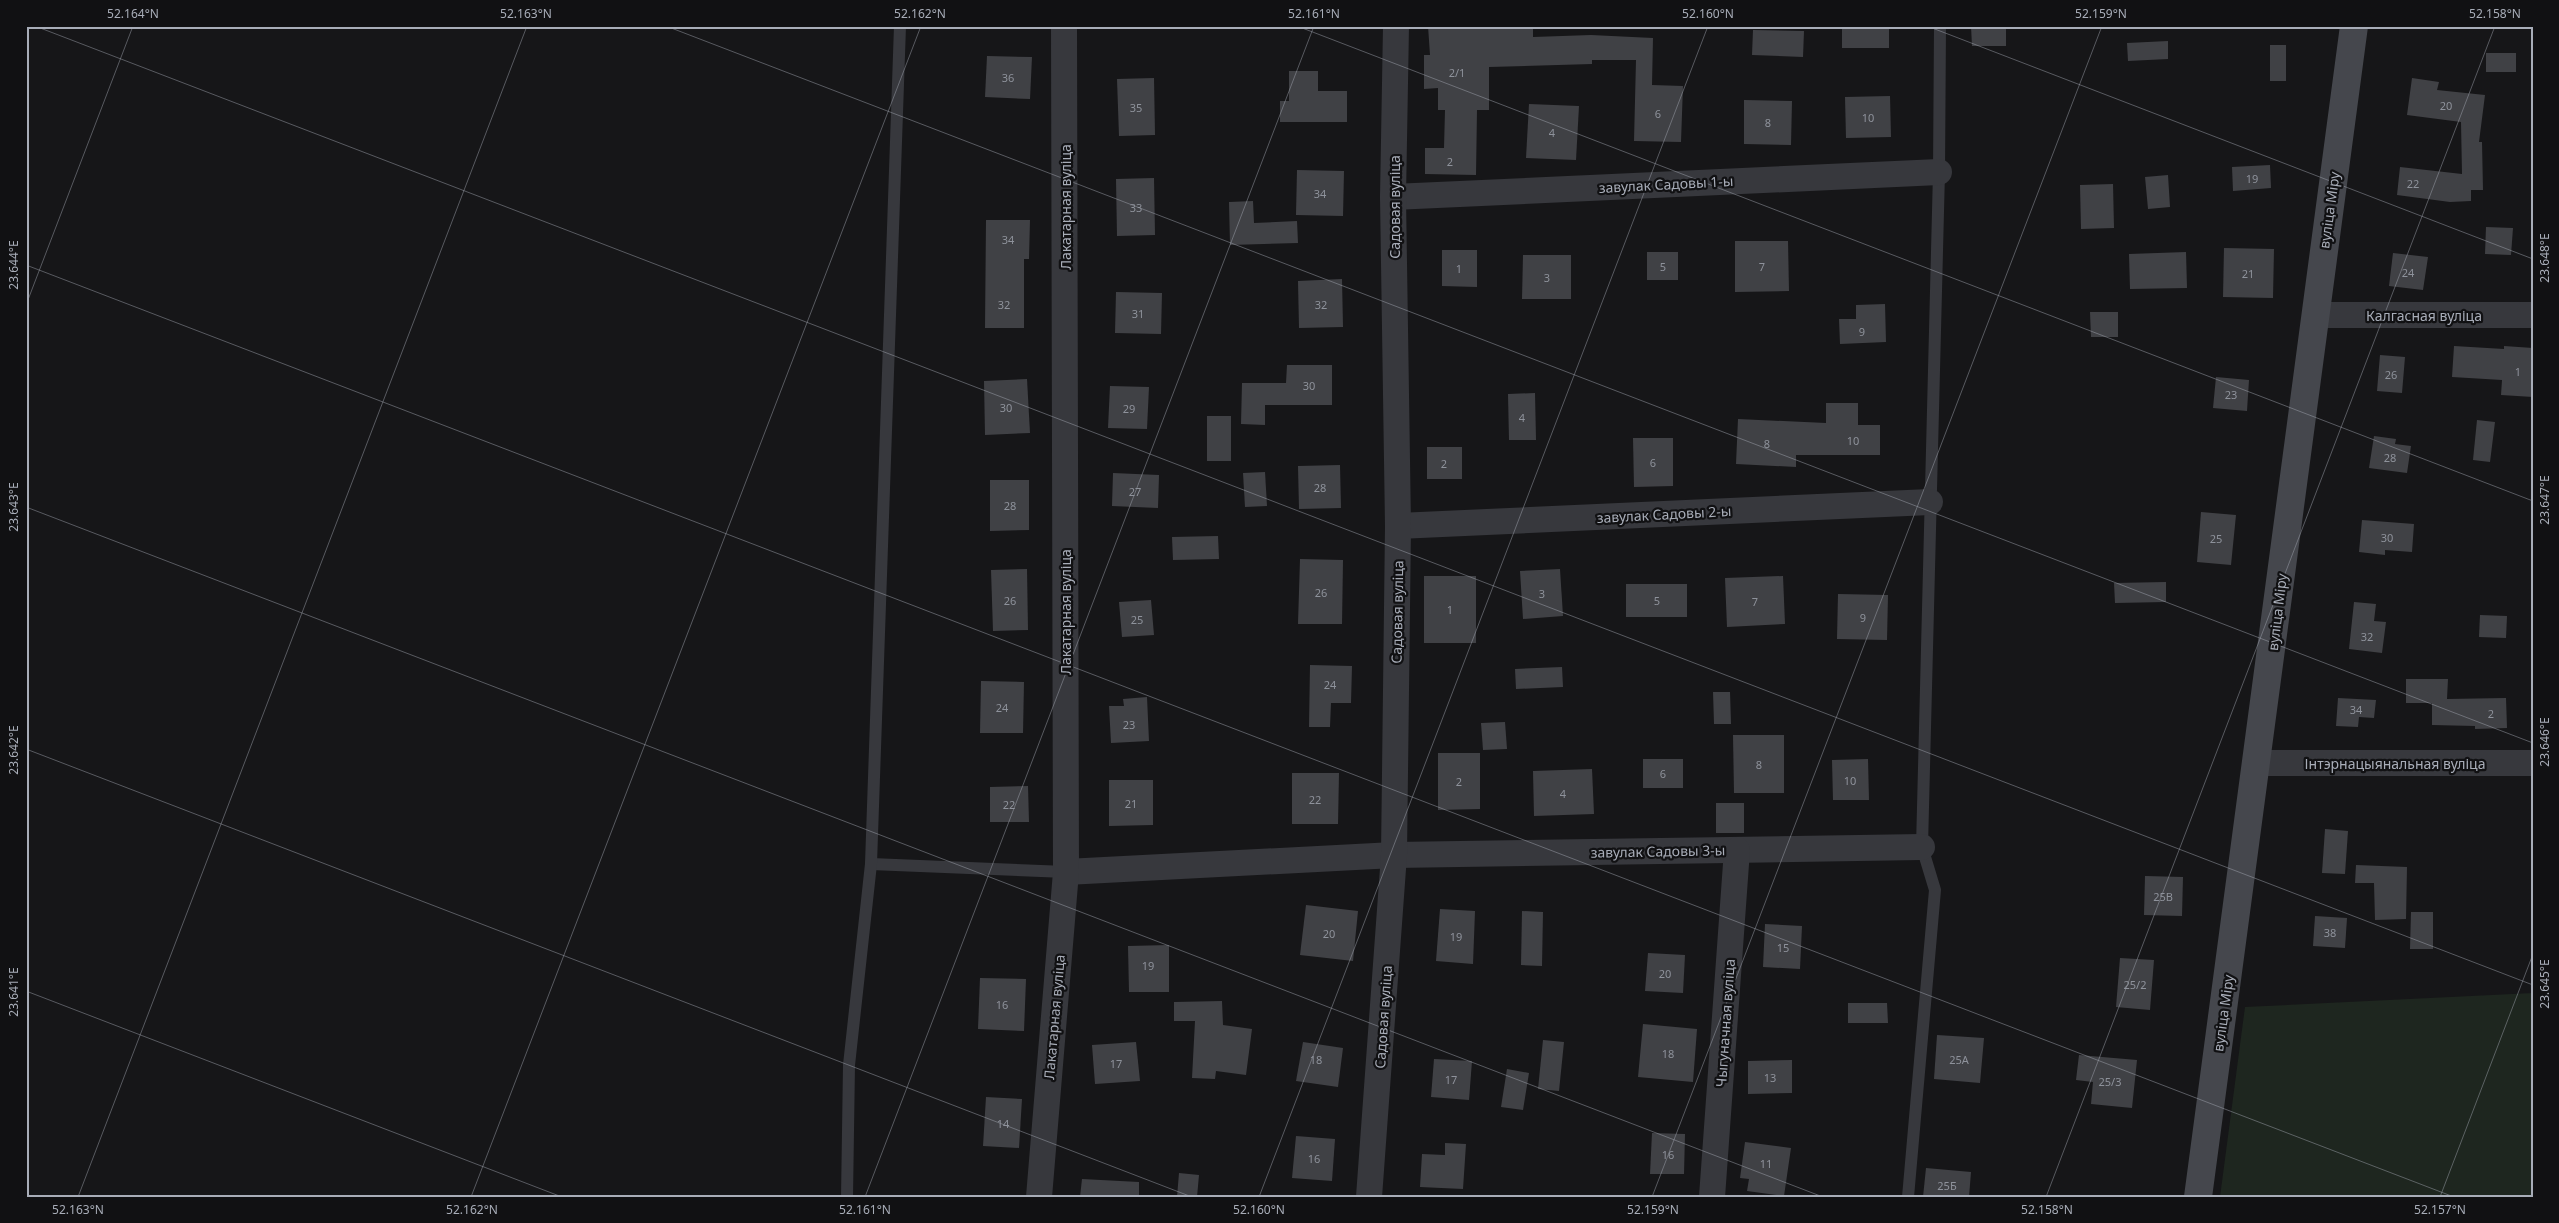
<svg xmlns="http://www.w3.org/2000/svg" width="2559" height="1223" font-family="'Noto Sans',sans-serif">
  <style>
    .green { fill: #1e261f }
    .building { fill: #404145 }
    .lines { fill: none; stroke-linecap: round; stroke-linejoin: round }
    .lane { stroke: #37383d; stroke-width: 12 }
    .street { stroke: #37383d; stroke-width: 26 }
    .secondary { stroke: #45474d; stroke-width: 28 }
    .ticks { fill: none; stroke: #a8adb8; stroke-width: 1; stroke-opacity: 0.45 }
    .labels { text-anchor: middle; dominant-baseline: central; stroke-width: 4.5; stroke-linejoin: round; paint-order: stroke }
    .number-label { font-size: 11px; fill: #8e929b }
    .street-label { font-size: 14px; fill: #a8adb8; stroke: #111113 }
    .neatline { fill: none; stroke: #a8adb8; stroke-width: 2 }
    .ticks-label { font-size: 12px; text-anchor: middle; fill: #a8adb8 }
  </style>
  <rect width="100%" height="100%" fill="#161618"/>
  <path class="green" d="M 2533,993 L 2533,1197 L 2220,1197 L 2245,1007 Z"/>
  <g class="building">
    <path d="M 1428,26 L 1533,26 L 1533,37 L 1591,35 L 1653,38 L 1652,85 L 1683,86 L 1681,142 L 1634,141 L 1636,60 L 1592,60 L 1592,64 L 1489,67 L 1489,110 L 1477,110 L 1476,175 L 1425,174 L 1425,148 L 1444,148 L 1445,110 L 1438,110 L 1438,88 L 1424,89 L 1424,55 L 1430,55 Z"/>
    <path d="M 1971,26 L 2006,26 L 2006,46 L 1972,46 Z"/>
    <rect x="1842" y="27" width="47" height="21"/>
    <path d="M 1753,30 L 1804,31 L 1803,57 L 1752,55 Z"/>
    <path d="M 2168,41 L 2168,59 L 2128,61 L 2127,43 Z"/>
    <rect x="2270" y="45" width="16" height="36"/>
    <rect x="2486" y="53" width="30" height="19"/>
    <path d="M 987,56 L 1032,57 L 1030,99 L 985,97 Z"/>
    <path d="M 1289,71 L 1318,71 L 1318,91 L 1347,91 L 1347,122 L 1280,122 L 1280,101 L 1289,101 Z"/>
    <path d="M 1154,78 L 1155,135 L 1119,136 L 1117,79 Z"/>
    <path d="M 2412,78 L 2439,82 L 2437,90 L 2485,95 L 2479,142 L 2482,142 L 2483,190 L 2471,190 L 2471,201 L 2450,202 L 2397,195 L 2400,167 L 2462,174 L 2461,122 L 2407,115 Z"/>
    <path d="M 1890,96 L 1891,137 L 1846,138 L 1845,97 Z"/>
    <path d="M 1744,100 L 1792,101 L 1791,145 L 1744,144 Z"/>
    <path d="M 1529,104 L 1579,106 L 1576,160 L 1526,158 Z"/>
    <path d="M 2270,165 L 2271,188 L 2233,191 L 2232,167 Z"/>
    <path d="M 1297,170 L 1344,171 L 1343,216 L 1296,215 Z"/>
    <path d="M 2168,175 L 2170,207 L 2148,209 L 2145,177 Z"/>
    <path d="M 1154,178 L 1155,235 L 1117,236 L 1116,179 Z"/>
    <path d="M 2113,184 L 2114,228 L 2081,229 L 2080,185 Z"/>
    <path d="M 1253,201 L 1254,223 L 1297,221 L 1298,243 L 1230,245 L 1229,202 Z"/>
    <path d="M 986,220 L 1030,220 L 1029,259 L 1024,259 L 1024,328 L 985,328 Z"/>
    <path d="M 2486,227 L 2513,228 L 2511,255 L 2485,254 Z"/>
    <path d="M 1735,241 L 1788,241 L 1789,291 L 1735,292 Z"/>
    <path d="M 2224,248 L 2274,249 L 2273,298 L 2223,297 Z"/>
    <path d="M 1442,250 L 1477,250 L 1477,287 L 1442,286 Z"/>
    <rect x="1647" y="252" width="31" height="28"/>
    <path d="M 2186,252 L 2187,288 L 2130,289 L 2129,254 Z"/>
    <path d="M 2393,253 L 2428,257 L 2423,290 L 2389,286 Z"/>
    <path d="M 1523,255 L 1571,255 L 1571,299 L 1522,299 Z"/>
    <path d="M 1342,279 L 1343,327 L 1299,328 L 1298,281 Z"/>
    <path d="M 1116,292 L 1162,293 L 1161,334 L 1115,333 Z"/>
    <path d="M 1885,304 L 1886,342 L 1840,344 L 1839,319 L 1856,319 L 1856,305 Z"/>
    <path d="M 2090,312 L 2118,312 L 2118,337 L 2091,337 Z"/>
    <path d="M 2454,346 L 2504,349 L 2504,346 L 2533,348 L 2533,397 L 2501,395 L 2502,380 L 2452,377 Z"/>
    <path d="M 2380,355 L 2405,357 L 2402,393 L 2377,391 Z"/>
    <path d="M 1287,365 L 1332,365 L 1332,405 L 1265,405 L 1265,425 L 1241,424 L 1242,383 L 1286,383 Z"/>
    <path d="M 2216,377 L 2249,380 L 2247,411 L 2213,408 Z"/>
    <path d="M 1027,379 L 1030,433 L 985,435 L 984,381 Z"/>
    <path d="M 1110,386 L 1149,387 L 1147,429 L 1108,428 Z"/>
    <path d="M 1535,393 L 1536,440 L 1509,440 L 1508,394 Z"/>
    <path d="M 1826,403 L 1858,403 L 1858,425 L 1880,425 L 1880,455 L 1796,455 L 1796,467 L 1736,464 L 1738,419 L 1826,423 Z"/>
    <rect x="1207" y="416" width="24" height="45"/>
    <path d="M 2477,420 L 2495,422 L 2490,462 L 2473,460 Z"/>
    <path d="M 2374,436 L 2396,439 L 2395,444 L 2411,446 L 2407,473 L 2369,468 Z"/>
    <path d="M 1633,438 L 1673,438 L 1673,486 L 1634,487 Z"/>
    <rect x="1427" y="447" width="35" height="32"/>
    <path d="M 1340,465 L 1341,508 L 1299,509 L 1298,466 Z"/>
    <path d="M 1265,472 L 1267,506 L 1245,507 L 1243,473 Z"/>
    <path d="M 1113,473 L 1159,475 L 1158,508 L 1112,506 Z"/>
    <path d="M 990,480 L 1029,480 L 1029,530 L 990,531 Z"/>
    <path d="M 2201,512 L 2236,515 L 2231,565 L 2197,562 Z"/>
    <path d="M 2362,520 L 2414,524 L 2412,552 L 2385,550 L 2385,555 L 2359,552 Z"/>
    <path d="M 1218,536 L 1219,559 L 1173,560 L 1172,537 Z"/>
    <path d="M 1300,559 L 1343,560 L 1342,624 L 1298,624 Z"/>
    <path d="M 1027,569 L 1028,630 L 993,631 L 991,570 Z"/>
    <path d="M 1560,569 L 1563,616 L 1523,619 L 1520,571 Z"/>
    <rect x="1424" y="576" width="52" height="67"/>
    <path d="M 1783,576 L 1785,624 L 1727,627 L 1725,578 Z"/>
    <path d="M 2166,582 L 2166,602 L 2115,603 L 2114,583 Z"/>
    <rect x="1626" y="584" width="61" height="33"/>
    <path d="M 1838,594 L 1888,595 L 1887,640 L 1837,639 Z"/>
    <path d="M 1151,600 L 1154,635 L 1122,637 L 1119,602 Z"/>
    <path d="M 2354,602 L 2376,604 L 2374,621 L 2386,622 L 2382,653 L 2349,649 Z"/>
    <path d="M 2480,615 L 2507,616 L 2506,638 L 2479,637 Z"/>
    <path d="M 1310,665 L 1352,666 L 1351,703 L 1331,703 L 1330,727 L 1309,727 Z"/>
    <path d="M 1562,667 L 1563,687 L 1516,689 L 1515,669 Z"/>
    <path d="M 2406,679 L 2448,679 L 2447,699 L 2506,698 L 2507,728 L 2475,729 L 2475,726 L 2432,725 L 2432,703 L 2406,703 Z"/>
    <path d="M 981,681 L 1024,682 L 1023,733 L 980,733 Z"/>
    <path d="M 1713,692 L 1730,692 L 1731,724 L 1714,724 Z"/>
    <path d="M 1147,697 L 1149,741 L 1111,743 L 1109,706 L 1124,706 L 1123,699 Z"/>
    <path d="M 2338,698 L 2376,700 L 2374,718 L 2359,717 L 2358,727 L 2336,726 Z"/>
    <path d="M 1505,722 L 1507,749 L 1483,750 L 1481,723 Z"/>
    <path d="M 1733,735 L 1784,735 L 1784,793 L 1734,793 Z"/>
    <path d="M 1438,753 L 1480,753 L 1480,809 L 1438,810 Z"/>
    <rect x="1643" y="759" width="40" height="29"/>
    <path d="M 1868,759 L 1869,800 L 1833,800 L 1832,760 Z"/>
    <path d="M 1592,769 L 1594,814 L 1534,816 L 1533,771 Z"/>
    <path d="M 1292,773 L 1339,773 L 1338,824 L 1292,824 Z"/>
    <path d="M 1109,780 L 1153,780 L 1153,825 L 1109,826 Z"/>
    <path d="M 1028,786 L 1029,822 L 990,822 L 990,787 Z"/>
    <rect x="1716" y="803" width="28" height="30"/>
    <path d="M 2325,829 L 2348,831 L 2345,874 L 2322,873 Z"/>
    <path d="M 2356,865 L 2407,867 L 2406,919 L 2375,920 L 2374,883 L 2355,883 Z"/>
    <path d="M 2145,876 L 2183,877 L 2182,916 L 2144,915 Z"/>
    <path d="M 1306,905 L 1358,911 L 1353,961 L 1300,955 Z"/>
    <path d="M 1440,909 L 1475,911 L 1473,964 L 1436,961 Z"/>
    <path d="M 1522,911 L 1543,912 L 1542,966 L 1521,965 Z"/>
    <path d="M 2411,912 L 2433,912 L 2433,949 L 2410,949 Z"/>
    <path d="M 2315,916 L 2347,918 L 2345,948 L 2313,946 Z"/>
    <path d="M 1765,924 L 1802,926 L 1800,969 L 1763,967 Z"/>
    <path d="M 1169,945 L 1169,992 L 1129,992 L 1128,946 Z"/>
    <path d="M 1648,953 L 1685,955 L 1683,993 L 1645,991 Z"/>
    <path d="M 2120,958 L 2154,960 L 2150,1010 L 2116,1007 Z"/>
    <path d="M 980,978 L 1026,979 L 1024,1031 L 978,1029 Z"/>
    <path d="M 1222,1001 L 1223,1025 L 1252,1029 L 1246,1075 L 1216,1071 L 1215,1079 L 1192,1078 L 1195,1021 L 1174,1021 L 1174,1002 Z"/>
    <path d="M 1848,1003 L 1887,1003 L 1888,1023 L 1848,1023 Z"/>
    <path d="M 1643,1024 L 1697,1029 L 1693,1082 L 1638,1077 Z"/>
    <path d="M 1937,1035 L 1984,1038 L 1980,1083 L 1934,1079 Z"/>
    <path d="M 1543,1040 L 1564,1042 L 1559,1091 L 1538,1089 Z"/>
    <path d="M 1136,1042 L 1140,1081 L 1095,1084 L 1092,1045 Z"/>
    <path d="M 1303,1042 L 1343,1048 L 1338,1087 L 1296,1081 Z"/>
    <path d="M 2079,1055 L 2137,1060 L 2132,1108 L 2091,1104 L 2093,1082 L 2076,1080 Z"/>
    <path d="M 1434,1059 L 1472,1061 L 1469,1100 L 1431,1097 Z"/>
    <path d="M 1792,1060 L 1792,1093 L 1748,1094 L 1748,1061 Z"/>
    <path d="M 1507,1069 L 1529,1073 L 1523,1110 L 1501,1107 Z"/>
    <path d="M 986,1097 L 1022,1099 L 1019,1148 L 983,1146 Z"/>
    <path d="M 1652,1133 L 1685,1134 L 1684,1174 L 1650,1174 Z"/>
    <path d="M 1296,1136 L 1335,1139 L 1332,1181 L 1292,1178 Z"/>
    <path d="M 1745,1142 L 1791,1148 L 1784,1196 L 1747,1191 L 1749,1179 L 1740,1178 Z"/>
    <path d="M 1445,1143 L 1466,1144 L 1463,1189 L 1420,1187 L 1422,1154 L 1445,1155 Z"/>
    <path d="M 1926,1168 L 1971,1172 L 1969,1197 L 1923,1197 Z"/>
    <path d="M 1179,1173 L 1199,1175 L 1197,1197 L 1177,1197 Z"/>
    <path d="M 1082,1179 L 1139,1182 L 1139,1197 L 1080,1197 Z"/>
  </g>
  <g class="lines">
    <g class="lane">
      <path d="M 871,864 L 1066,872"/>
      <path d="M 847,1197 L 849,1065 L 871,864 L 900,26"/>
      <path d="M 1908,1197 L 1935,890 L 1922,847 L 1939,172 L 1940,26"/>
    </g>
    <g class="street">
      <path d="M 1393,197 L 1939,172"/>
      <path d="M 2315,315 L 2533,315"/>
      <path d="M 1398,526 L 1930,502"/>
      <path d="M 2257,763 L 2533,763"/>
      <path d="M 1066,872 L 1394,855 L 1922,847"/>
      <path d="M 1039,1197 L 1066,872 L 1064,26"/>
      <path d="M 1369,1197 L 1394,855 L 1398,526 L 1393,197 L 1396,26"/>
      <path d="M 1712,1197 L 1737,850"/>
    </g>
    <path class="secondary" d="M 2198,1197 L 2354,26"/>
  </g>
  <path class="ticks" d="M 35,26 L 2533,985M 666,26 L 2533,743M 1297,26 L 2533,501M 1927,26 L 2533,259M 26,265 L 2454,1197M 26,305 L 133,26M 26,507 L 1823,1197M 26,749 L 1192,1197M 26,991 L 562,1197M 78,1197 L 527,26M 471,1197 L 921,26M 865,1197 L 1314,26M 1259,1197 L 1708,26M 1652,1197 L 2102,26M 2046,1197 L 2495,26M 2440,1197 L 2533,954"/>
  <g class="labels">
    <g class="number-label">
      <text x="1457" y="72">2/1</text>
      <text x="1008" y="77">36</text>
      <text x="2446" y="105">20</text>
      <text x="1136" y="107">35</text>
      <text x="1658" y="113">6</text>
      <text x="1868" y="117">10</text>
      <text x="1768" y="122">8</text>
      <text x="1552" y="132">4</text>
      <text x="1450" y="161">2</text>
      <text x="2252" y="178">19</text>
      <text x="2413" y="183">22</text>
      <text x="1320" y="193">34</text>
      <text x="1136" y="207">33</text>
      <text x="1008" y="239">34</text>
      <text x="1663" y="266">5</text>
      <text x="1762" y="266">7</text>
      <text x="1459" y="268">1</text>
      <text x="2408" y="272">24</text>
      <text x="2248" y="273">21</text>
      <text x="1547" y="277">3</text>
      <text x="1004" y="304">32</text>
      <text x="1321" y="304">32</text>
      <text x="1138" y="313">31</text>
      <text x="1862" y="331">9</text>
      <text x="2518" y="371">1</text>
      <text x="2391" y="374">26</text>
      <text x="1309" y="385">30</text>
      <text x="2231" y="394">23</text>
      <text x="1006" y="407">30</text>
      <text x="1129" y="408">29</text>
      <text x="1522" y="417">4</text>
      <text x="1853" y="440">10</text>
      <text x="1767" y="443">8</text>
      <text x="2390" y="457">28</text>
      <text x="1653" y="462">6</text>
      <text x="1444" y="463">2</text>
      <text x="1320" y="487">28</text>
      <text x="1135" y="491">27</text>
      <text x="1010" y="505">28</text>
      <text x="2387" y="537">30</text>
      <text x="2216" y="538">25</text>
      <text x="1321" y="592">26</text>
      <text x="1542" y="593">3</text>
      <text x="1010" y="600">26</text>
      <text x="1657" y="600">5</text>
      <text x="1755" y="601">7</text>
      <text x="1450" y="609">1</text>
      <text x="1863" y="617">9</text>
      <text x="1137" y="619">25</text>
      <text x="2367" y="636">32</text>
      <text x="1330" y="684">24</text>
      <text x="1002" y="707">24</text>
      <text x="2356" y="709">34</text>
      <text x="2491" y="713">2</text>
      <text x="1129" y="724">23</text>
      <text x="1759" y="764">8</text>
      <text x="1663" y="773">6</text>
      <text x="1850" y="780">10</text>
      <text x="1459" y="781">2</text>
      <text x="1563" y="793">4</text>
      <text x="1315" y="799">22</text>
      <text x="1131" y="803">21</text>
      <text x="1009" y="804">22</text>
      <text x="2163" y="896">25В</text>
      <text x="2330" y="932">38</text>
      <text x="1329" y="933">20</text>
      <text x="1456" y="936">19</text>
      <text x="1783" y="947">15</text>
      <text x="1148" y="965">19</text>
      <text x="1665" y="973">20</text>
      <text x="2135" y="984">25/2</text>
      <text x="1002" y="1004">16</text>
      <text x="1668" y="1053">18</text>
      <text x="1316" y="1059">18</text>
      <text x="1959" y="1059">25А</text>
      <text x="1116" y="1063">17</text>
      <text x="1770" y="1077">13</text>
      <text x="1451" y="1079">17</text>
      <text x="2110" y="1081">25/3</text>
      <text x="1003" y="1123">14</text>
      <text x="1668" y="1154">16</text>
      <text x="1314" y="1158">16</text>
      <text x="1766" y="1163">11</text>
      <text x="1947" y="1185">25Б</text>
    </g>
    <g class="street-label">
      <text transform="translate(1666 184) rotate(-3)">завулак Садовы 1-ы</text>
      <text transform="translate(1065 207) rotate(-90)">Лакатарная вуліца</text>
      <text transform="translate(1394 207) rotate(-90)">Садовая вуліца</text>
      <text transform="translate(2329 210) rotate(-82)">вуліца Міру</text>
      <text x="2424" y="315">Калгасная вуліца</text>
      <text transform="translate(1664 514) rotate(-3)">завулак Садовы 2-ы</text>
      <text transform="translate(1065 612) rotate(-90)">Лакатарная вуліца</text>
      <text transform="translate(1397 612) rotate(-89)">Садовая вуліца</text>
      <text transform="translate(2277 612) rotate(-83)">вуліца Міру</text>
      <text x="2395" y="763">Інтэрнацыянальная вуліца</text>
      <text transform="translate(1658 851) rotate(-1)">завулак Садовы 3-ы</text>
      <text transform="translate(2223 1013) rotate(-82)">вуліца Міру</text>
      <text transform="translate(1054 1017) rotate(-85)">Лакатарная вуліца</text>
      <text transform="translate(1383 1017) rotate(-86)">Садовая вуліца</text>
      <text transform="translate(1725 1023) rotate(-86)">Чыгуначная вуліца</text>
    </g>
  </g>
  <rect width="2559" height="1223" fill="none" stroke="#111113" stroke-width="55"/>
  <rect x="28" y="28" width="2504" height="1168" class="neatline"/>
  <g class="ticks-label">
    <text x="133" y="18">52.164°N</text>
    <text x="526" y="18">52.163°N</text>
    <text x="920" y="18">52.162°N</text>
    <text x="1314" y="18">52.161°N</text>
    <text x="1708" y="18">52.160°N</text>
    <text x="2101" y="18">52.159°N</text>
    <text x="2495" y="18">52.158°N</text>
    <text transform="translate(2545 258) rotate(-90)" y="4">23.648°E</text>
    <text transform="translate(14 265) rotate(-90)" y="4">23.644°E</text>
    <text transform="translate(2545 500) rotate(-90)" y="4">23.647°E</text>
    <text transform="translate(14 507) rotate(-90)" y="4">23.643°E</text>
    <text transform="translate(2545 742) rotate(-90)" y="4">23.646°E</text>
    <text transform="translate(14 750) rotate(-90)" y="4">23.642°E</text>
    <text transform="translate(2545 984) rotate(-90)" y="4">23.645°E</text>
    <text transform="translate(14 992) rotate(-90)" y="4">23.641°E</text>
    <text x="78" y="1214">52.163°N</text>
    <text x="472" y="1214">52.162°N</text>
    <text x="865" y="1214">52.161°N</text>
    <text x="1259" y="1214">52.160°N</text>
    <text x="1653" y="1214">52.159°N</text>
    <text x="2047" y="1214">52.158°N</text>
    <text x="2440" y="1214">52.157°N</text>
  </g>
</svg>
